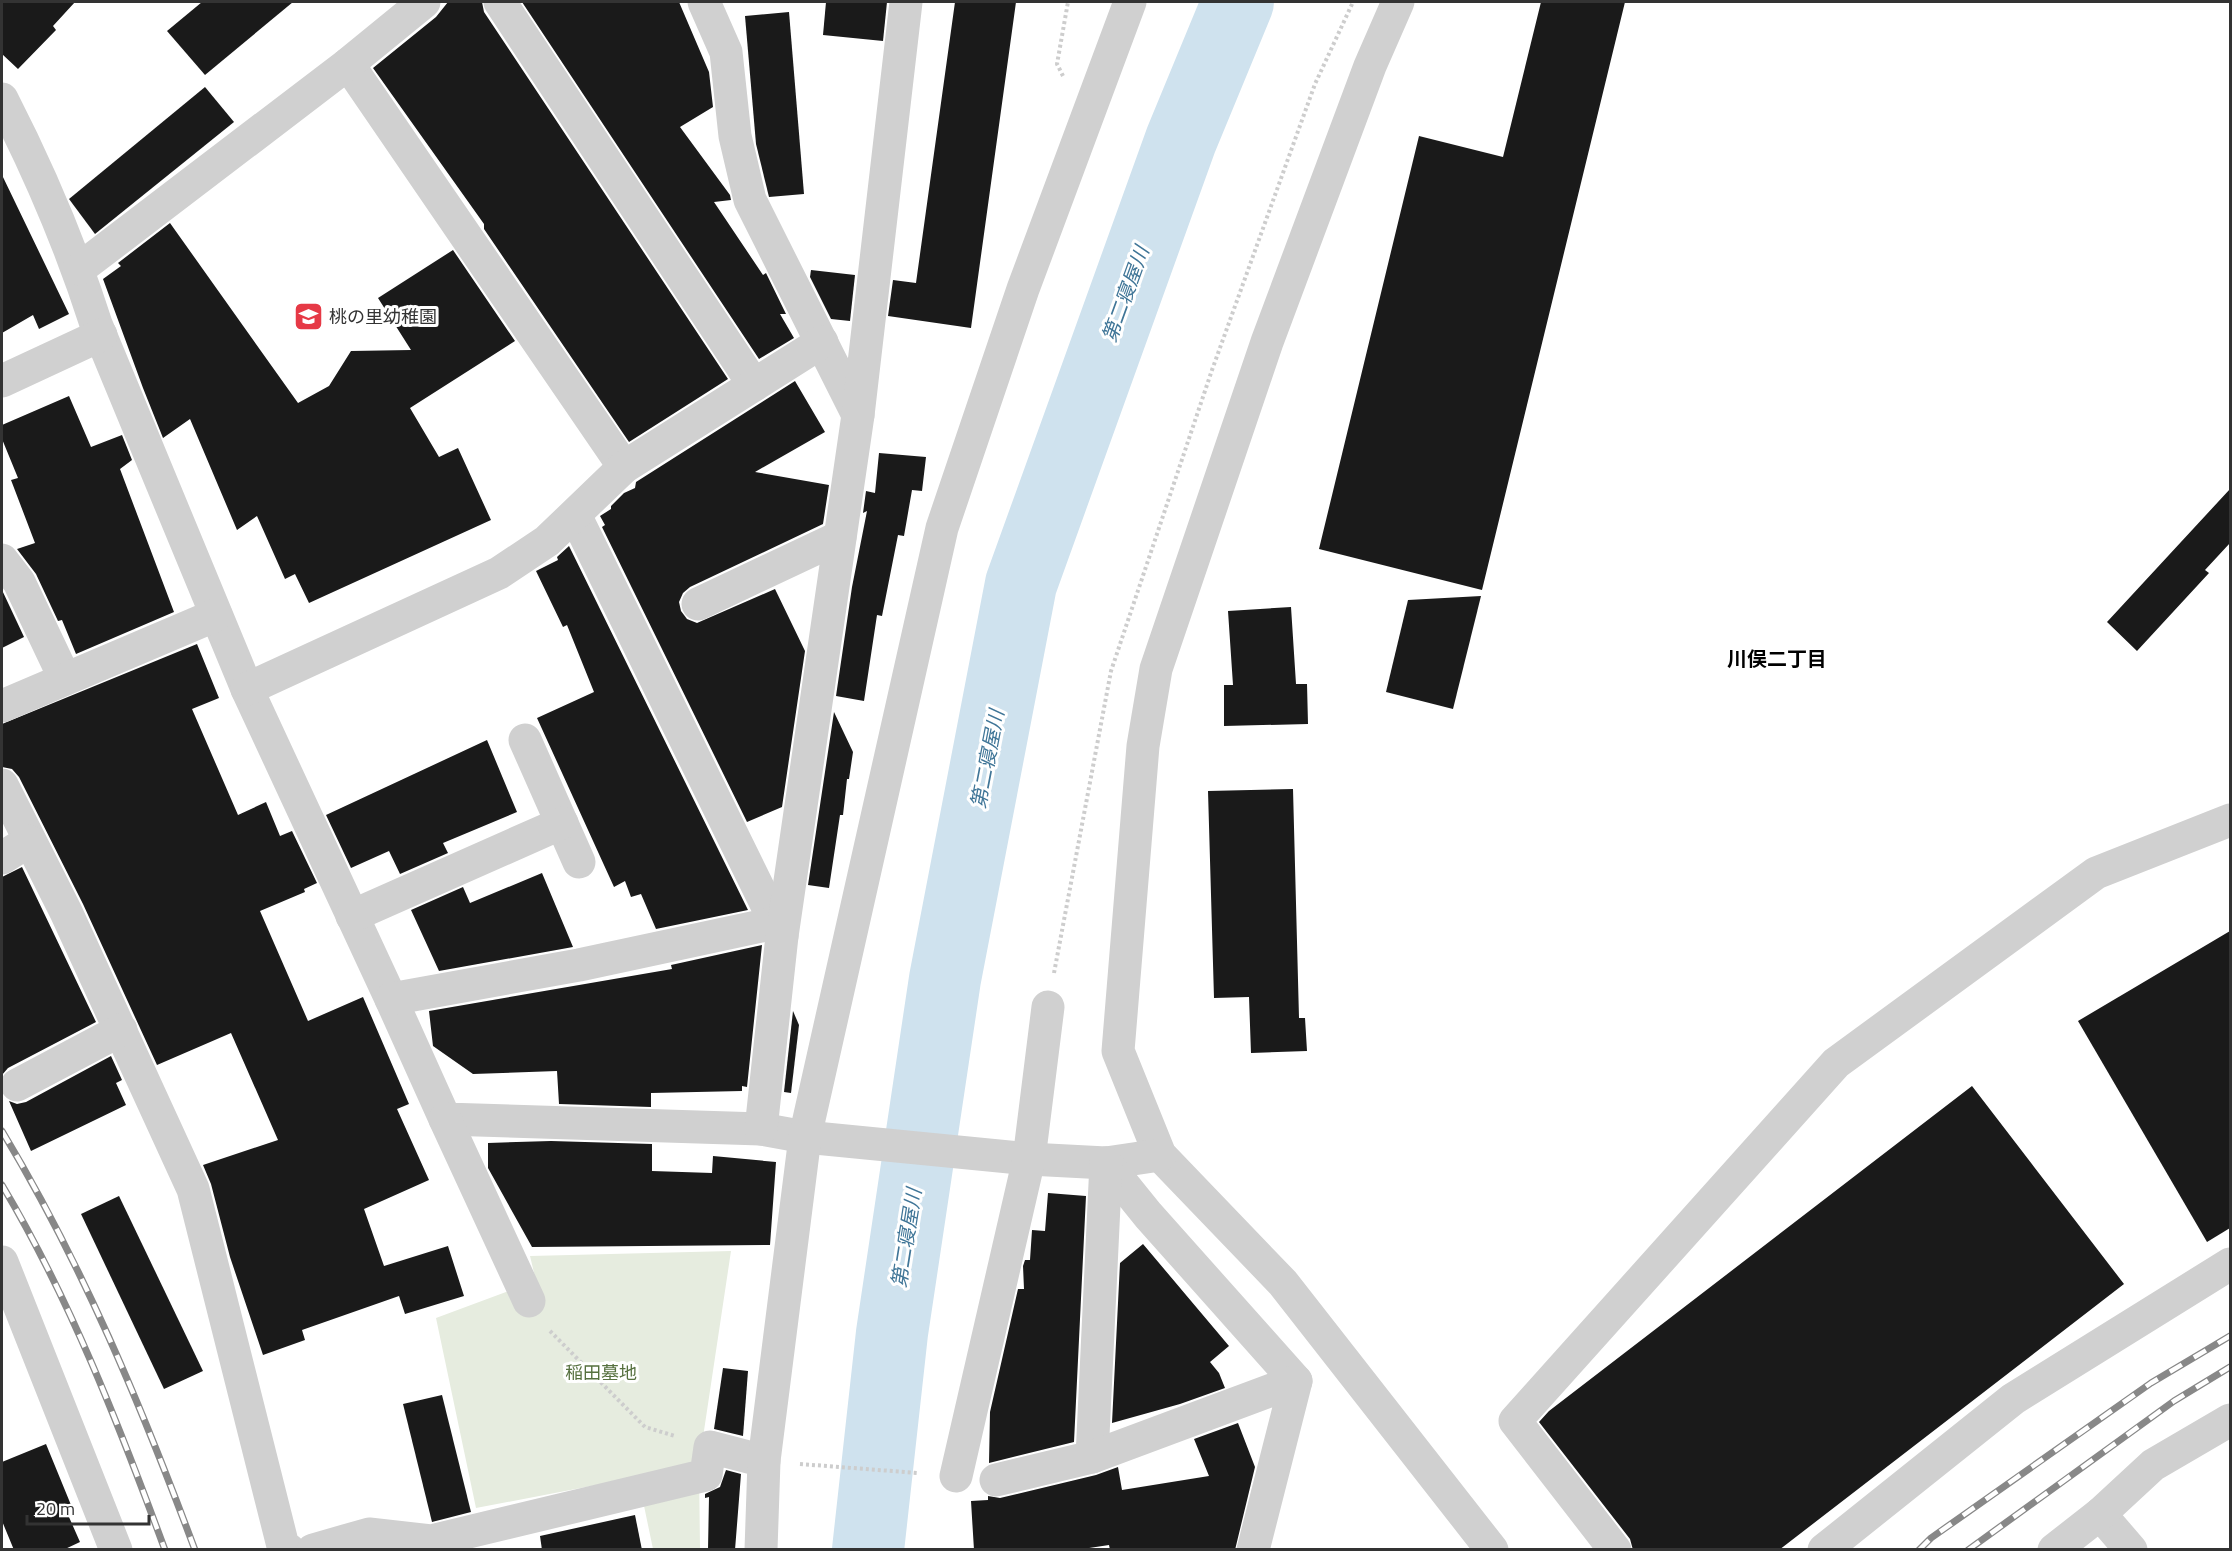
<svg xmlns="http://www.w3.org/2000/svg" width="2232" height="1551" font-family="'Titillium Web','Noto Sans JP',sans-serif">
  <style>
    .green { fill: #e6ecdf }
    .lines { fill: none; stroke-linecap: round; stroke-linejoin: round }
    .river { stroke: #cfe2ee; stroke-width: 72 }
    .building { fill: #1a1a1a }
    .path { stroke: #cdcdcd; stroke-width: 4; stroke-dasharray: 3 3; stroke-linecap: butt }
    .minor { stroke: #d0d0d0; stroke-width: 33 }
    .rail-casing { stroke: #888; stroke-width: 7 }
    .rail { stroke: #fff; stroke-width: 4.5; stroke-dasharray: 14; stroke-linecap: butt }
    .labels { text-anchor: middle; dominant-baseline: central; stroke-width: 6; stroke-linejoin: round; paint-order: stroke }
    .poi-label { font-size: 18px; fill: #333; stroke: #fff; text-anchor: start }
    .park-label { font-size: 18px; fill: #56703f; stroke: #fff }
    .water-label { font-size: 20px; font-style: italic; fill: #3f7597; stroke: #fff }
    .neighbourhood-label { font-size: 20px; font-weight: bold; fill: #000; stroke: #fff }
  </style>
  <rect width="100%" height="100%" fill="#fff"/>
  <path class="green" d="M 731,1251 L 699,1464 L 700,1549 L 653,1549 L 638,1477 L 476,1508 L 436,1318 L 536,1281 L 530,1256 Z"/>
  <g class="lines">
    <path class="river" d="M 868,1550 L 892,1333 L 945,979 L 1021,584 L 1181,140 L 1238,2"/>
  </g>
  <g class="building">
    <path d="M 2,2 L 75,2 L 53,26 L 56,30 L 18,69 L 2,54 Z"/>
    <path d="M 202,2 L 293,2 L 205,75 L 167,31 Z"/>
    <path d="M 448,2 L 482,2 L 484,12 L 728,379 L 629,442 L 484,229 L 484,224 L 373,68 L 436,17 Z"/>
    <path d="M 522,2 L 679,2 L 709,72 L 713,107 L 680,127 L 730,195 L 731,200 L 714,202 L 763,275 L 766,273 L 786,314 L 780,314 L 794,338 L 759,359 Z"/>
    <path d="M 826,2 L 887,2 L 883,41 L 823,35 Z"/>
    <path d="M 955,2 L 1016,2 L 971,328 L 888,316 L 893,280 L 916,283 Z"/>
    <path d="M 1541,2 L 1625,2 L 1482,590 L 1319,549 L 1419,136 L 1503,157 Z"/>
    <path d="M 789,12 L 804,194 L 769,197 L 756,144 L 745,16 Z"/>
    <path d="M 205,87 L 234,122 L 95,234 L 69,199 Z"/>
    <path d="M 2,175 L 69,314 L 39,329 L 33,315 L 2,333 Z"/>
    <path d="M 170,223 L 298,403 L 329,386 L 351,351 L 411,350 L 378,298 L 453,250 L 515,341 L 410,408 L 439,457 L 458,448 L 491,520 L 309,603 L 295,574 L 285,579 L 257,516 L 237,530 L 190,419 L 163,438 L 143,388 L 103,279 L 121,266 L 118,263 Z"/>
    <path d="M 811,270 L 855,275 L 850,321 L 831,319 L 810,277 Z"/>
    <path d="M 795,381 L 825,432 L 755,472 L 829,485 L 823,524 L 690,587 L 683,593 L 679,602 L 681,611 L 687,619 L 697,623 L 775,589 L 805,651 L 782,807 L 747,822 L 602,527 L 605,525 L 600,516 L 611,509 L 611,506 L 624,493 L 635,488 L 636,482 Z"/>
    <path d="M 69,396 L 91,447 L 122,435 L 132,460 L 120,469 L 174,612 L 76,654 L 62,620 L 58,621 L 36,574 L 17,549 L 35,543 L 11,480 L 18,478 L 2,439 L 2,425 Z"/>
    <path d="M 879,453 L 926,457 L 922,491 L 912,490 L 904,536 L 898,535 L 882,616 L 877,615 L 864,701 L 836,696 L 852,587 L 867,511 L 863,513 L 866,491 L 875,493 Z"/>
    <path d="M 2230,489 L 2230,543 L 2205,570 L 2209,573 L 2137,651 L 2107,622 Z"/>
    <path d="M 569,546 L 748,910 L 656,929 L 641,894 L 631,897 L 625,881 L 614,887 L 537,718 L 594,692 L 567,625 L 563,627 L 536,571 L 558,560 L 557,557 Z"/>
    <path d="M 2,590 L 24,637 L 2,648 Z"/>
    <path d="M 1481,596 L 1453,709 L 1386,692 L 1408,600 Z"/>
    <path d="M 1291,607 L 1296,684 L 1307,684 L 1308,724 L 1224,726 L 1224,685 L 1233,685 L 1228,611 Z"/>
    <path d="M 197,644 L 219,698 L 192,709 L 238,815 L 266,802 L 280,836 L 292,831 L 317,883 L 304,889 L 305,892 L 260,911 L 308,1021 L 363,997 L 409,1104 L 397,1109 L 429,1180 L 364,1209 L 384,1266 L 448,1246 L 464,1296 L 405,1314 L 399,1296 L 302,1330 L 305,1340 L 263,1355 L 230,1257 L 211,1184 L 203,1165 L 278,1140 L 231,1033 L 157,1065 L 83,904 L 19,777 L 12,769 L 2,767 L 2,724 Z"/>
    <path d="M 834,712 L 853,752 L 849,779 L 847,779 L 843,815 L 840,815 L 829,888 L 808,885 Z"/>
    <path d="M 487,740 L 517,812 L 443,843 L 448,853 L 400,874 L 389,851 L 351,868 L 326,815 Z"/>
    <path d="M 1293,789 L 1299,1018 L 1305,1018 L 1307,1051 L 1251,1053 L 1249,997 L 1214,998 L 1208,791 Z"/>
    <path d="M 22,867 L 96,1022 L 8,1068 L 2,1075 L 2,877 Z"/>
    <path d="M 542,873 L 573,947 L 439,971 L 411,910 L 463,887 L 470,903 Z"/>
    <path d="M 2230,931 L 2230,1228 L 2207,1242 L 2078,1021 Z"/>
    <path d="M 762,945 L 747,1087 L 742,1086 L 742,1091 L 651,1093 L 651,1107 L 559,1104 L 557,1071 L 473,1074 L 433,1046 L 429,1011 L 672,969 L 671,965 Z"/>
    <path d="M 793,1011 L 799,1025 L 791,1093 L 784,1092 Z"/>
    <path d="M 111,1056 L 122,1080 L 116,1083 L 126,1105 L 31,1151 L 9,1101 L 17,1104 L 26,1102 Z"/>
    <path d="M 1972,1086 L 2124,1284 L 1779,1550 L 1633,1550 L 1630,1539 L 1539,1422 L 1549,1411 Z"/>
    <path d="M 551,1141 L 652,1144 L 652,1171 L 712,1173 L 713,1156 L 776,1162 L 770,1245 L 532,1247 L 488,1168 L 488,1143 Z"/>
    <path d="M 1048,1193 L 1086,1196 L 1074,1442 L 989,1463 L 990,1412 L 1018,1289 L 1024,1289 L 1023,1266 L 1025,1260 L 1030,1260 L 1032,1230 L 1045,1231 Z"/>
    <path d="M 119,1196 L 203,1371 L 164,1389 L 81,1214 Z"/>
    <path d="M 1143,1244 L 1229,1346 L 1210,1362 L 1219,1373 L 1225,1388 L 1180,1404 L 1112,1423 L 1120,1263 Z"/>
    <path d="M 723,1368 L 748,1371 L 743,1436 L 714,1429 Z"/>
    <path d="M 442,1395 L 471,1512 L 432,1522 L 403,1404 Z"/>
    <path d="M 1238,1423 L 1255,1467 L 1235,1550 L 1110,1550 L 1109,1545 L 1076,1550 L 974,1550 L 971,1501 L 988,1500 L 988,1496 L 1000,1498 L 1096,1475 L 1118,1467 L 1122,1490 L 1209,1476 L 1194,1439 Z"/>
    <path d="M 46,1444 L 71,1505 L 65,1508 L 80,1542 L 63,1550 L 14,1550 L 2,1521 L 2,1462 Z"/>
    <path d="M 726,1470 L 741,1474 L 735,1550 L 708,1550 L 709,1497 L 705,1498 L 705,1494 L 720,1487 Z"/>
    <path d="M 635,1515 L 642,1550 L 542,1550 L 540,1536 Z"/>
  </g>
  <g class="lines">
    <g class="path">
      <path d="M 1063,76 L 1057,64 L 1068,2"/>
      <path d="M 1054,973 L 1111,671 L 1212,370 L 1315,84 L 1353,2"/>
      <path d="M 550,1331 L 645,1427 L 675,1436"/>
      <path d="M 800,1464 L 918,1473"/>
    </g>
    <g class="minor">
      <path d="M 500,2 L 754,385"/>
      <path d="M 704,2 L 726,52 L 735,136 L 750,200 L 858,415"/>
      <path d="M 1398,2 L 1370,66 L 1267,342 L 1156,669 L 1143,746 L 1118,1051 L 1160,1155 L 1283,1283 L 1492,1550"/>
      <path d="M 348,64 L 624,467"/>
      <path d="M 2,99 C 39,171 71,246 96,324 L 247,689 L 391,999 L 445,1119 L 761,1129 L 805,1137 L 1029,1159 L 1106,1163 L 1160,1155"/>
      <path d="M 79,269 L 348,64 L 424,2"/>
      <path d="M 2,381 L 101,335"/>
      <path d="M 575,515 L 782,936"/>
      <path d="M 2,560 L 19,582 L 65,679"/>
      <path d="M 698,604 L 840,537"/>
      <path d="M 247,689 L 499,573 L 547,541 L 624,467 L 822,342"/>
      <path d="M 2,706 L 216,615"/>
      <path d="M 525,740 L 579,862"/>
      <path d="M 2,785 L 66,912 L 193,1189 L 283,1546 L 289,1550"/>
      <path d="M 2,858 L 29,841"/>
      <path d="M 352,916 L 562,823"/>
      <path d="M 391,999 L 579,965 L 775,923"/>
      <path d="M 17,1085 L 121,1030"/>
      <path d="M 445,1119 L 529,1301"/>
      <path d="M 761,1129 L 782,936 L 858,415 L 906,2"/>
      <path d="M 1106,1163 L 1148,1215 L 1296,1381"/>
      <path d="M 2,1262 L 116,1550"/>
      <path d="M 1092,1457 L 1106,1163"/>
      <path d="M 956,1476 L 1029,1159 L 1048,1007"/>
      <path d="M 996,1480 L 1092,1457 L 1296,1381 L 1253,1550"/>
      <path d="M 2100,1514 L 2131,1550"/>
      <path d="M 313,1550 L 369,1534 L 431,1541 L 706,1475 L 710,1447 L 764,1461"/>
      <path d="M 761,1550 L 764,1461 L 805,1137 L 942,528 L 1023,289 L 1130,2"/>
      <path d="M 1615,1550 L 1515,1421 L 1836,1063 L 2096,873 L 2230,820"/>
      <path d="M 1824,1550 L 2013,1399 L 2230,1264"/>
      <path d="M 2054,1550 L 2100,1514 L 2153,1465 L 2230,1420"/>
    </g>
    <defs>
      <g id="rail">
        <path d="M 2,1131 C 82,1264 141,1405 195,1550"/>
        <path d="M 2,1185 C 70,1299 119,1425 165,1550"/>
        <path d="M 1919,1550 L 1931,1538 L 2151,1383 L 2230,1336"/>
        <path d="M 1968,1550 L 2174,1401 L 2230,1367"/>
      </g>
    </defs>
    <use href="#rail" class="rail-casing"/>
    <use href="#rail" class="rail"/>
  </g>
  <defs>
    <symbol id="school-square" viewBox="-11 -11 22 22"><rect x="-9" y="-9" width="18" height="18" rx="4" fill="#e63946" stroke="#fff"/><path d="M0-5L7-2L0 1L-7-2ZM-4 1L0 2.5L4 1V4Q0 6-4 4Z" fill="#fff"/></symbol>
  </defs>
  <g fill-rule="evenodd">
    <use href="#school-square" x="292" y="300" width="33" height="33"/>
  </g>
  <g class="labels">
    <g class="poi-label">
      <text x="329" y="316">桃の里幼稚園</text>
    </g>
    <g class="park-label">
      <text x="601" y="1372">稲田墓地</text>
    </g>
    <g class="water-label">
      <text transform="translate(1125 294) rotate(-70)">第二寝屋川</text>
      <text transform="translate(987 759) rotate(-79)">第二寝屋川</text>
      <text transform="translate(906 1238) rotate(-81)">第二寝屋川</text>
    </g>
    <g class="neighbourhood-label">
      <text x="1777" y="658">川俣二丁目</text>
    </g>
  </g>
  <rect width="2232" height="1551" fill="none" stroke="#333333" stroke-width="6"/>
  <path d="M27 1515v9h122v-9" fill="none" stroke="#333333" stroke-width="3"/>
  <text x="36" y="1515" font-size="18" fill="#333333" stroke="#ffffff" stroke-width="4.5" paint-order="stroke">20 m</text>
</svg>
